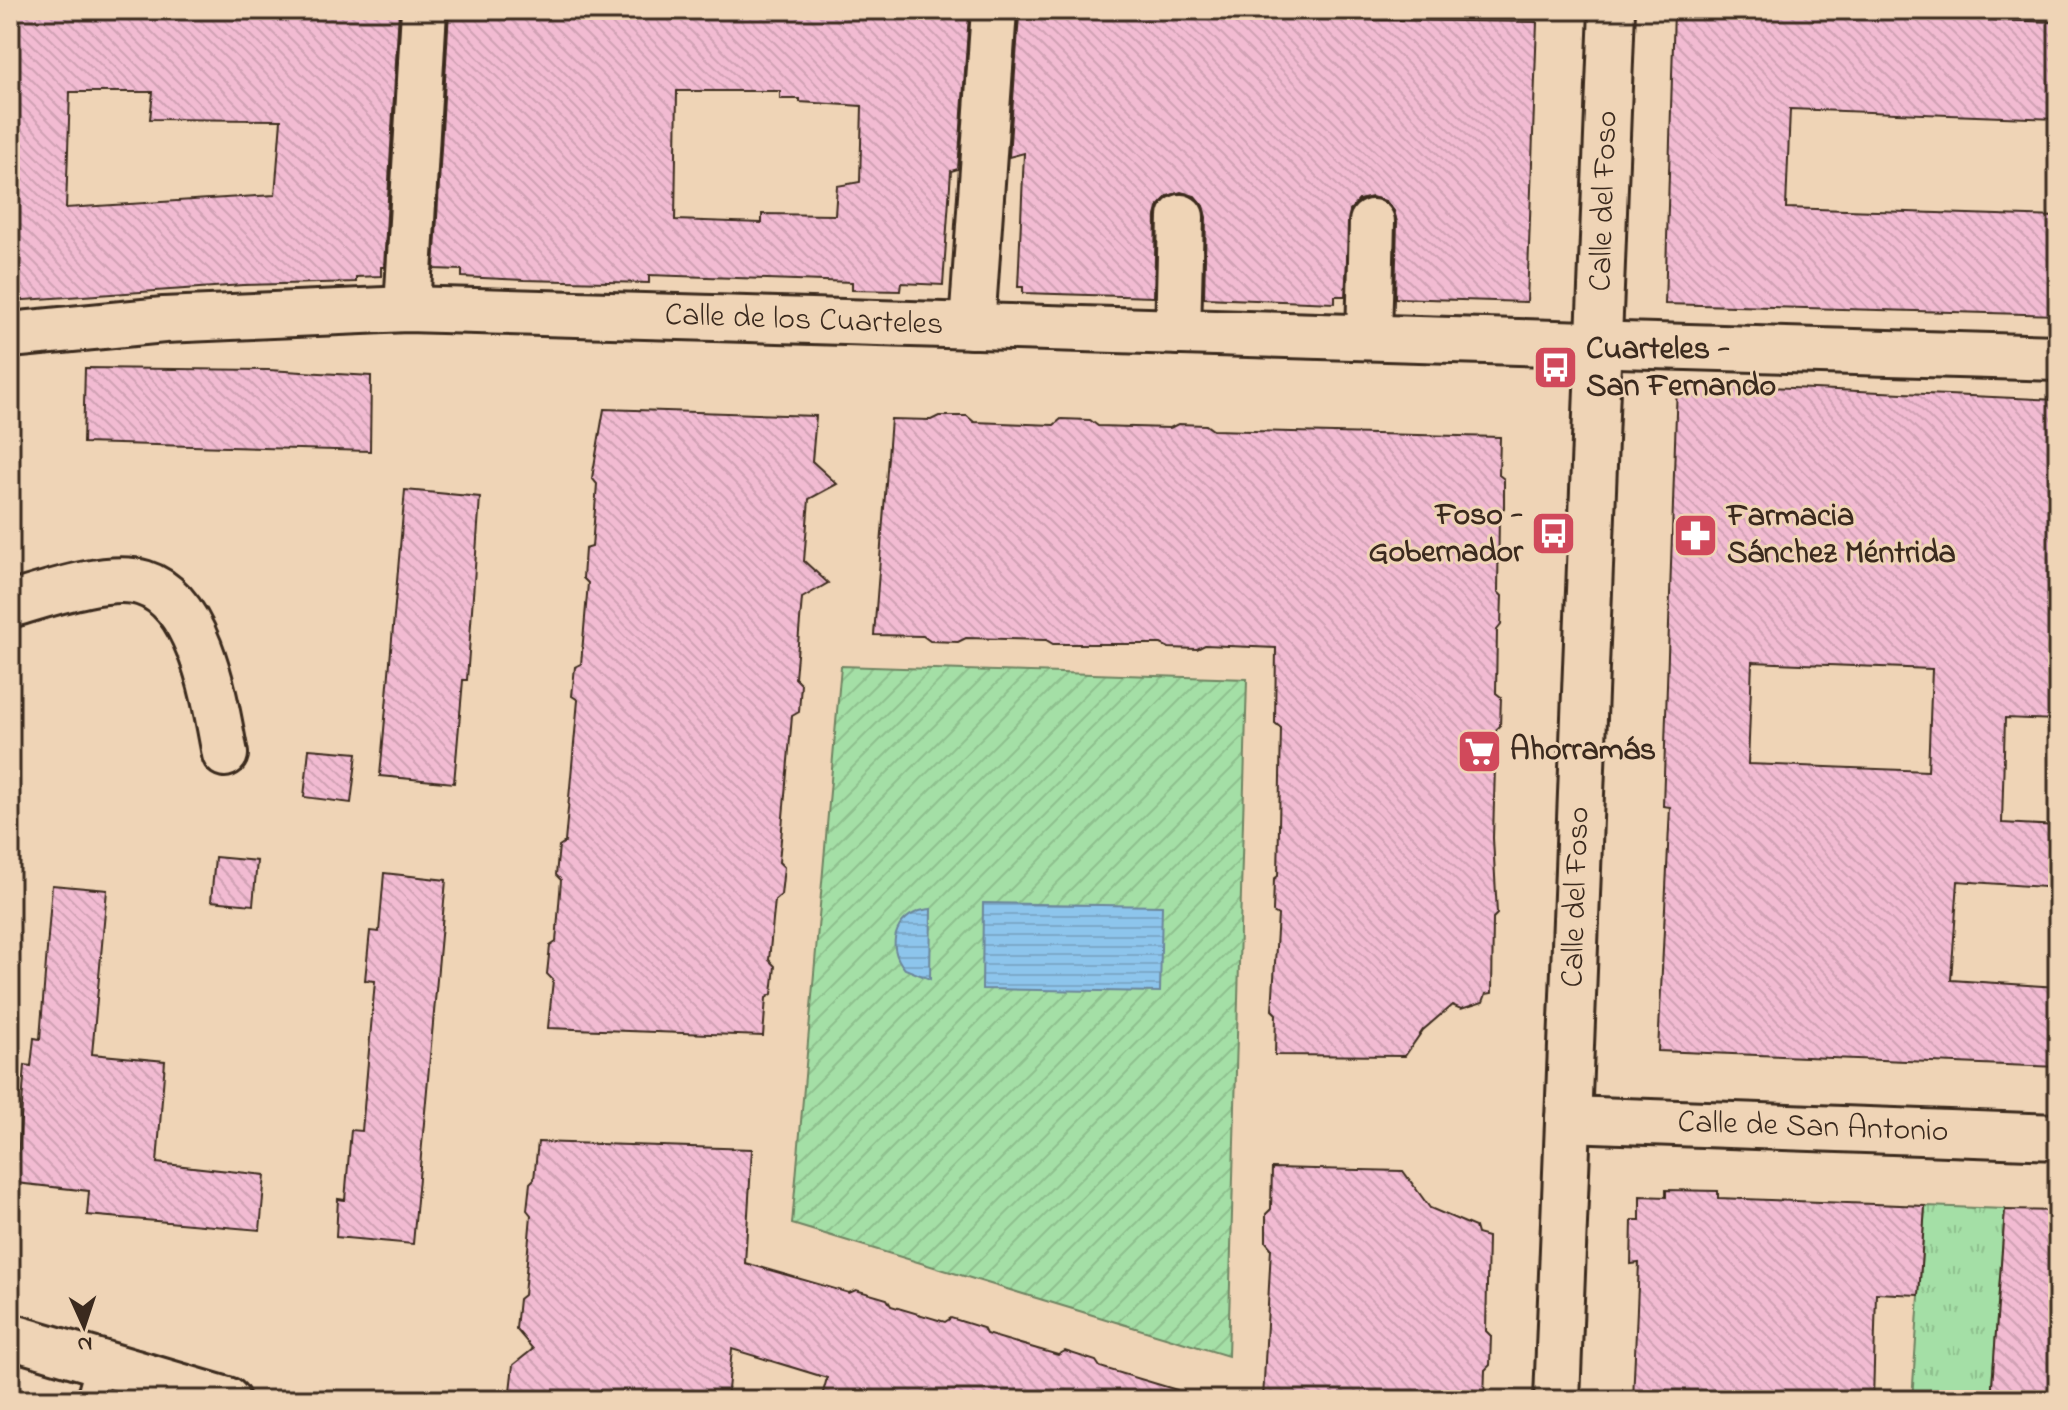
<svg xmlns="http://www.w3.org/2000/svg" width="2068" height="1410" font-family="'Indie Flower',sans-serif">
  <style>
    .grass { fill: url(#grass-tufts); stroke: #708462; stroke-width: 2 }
    .garden { fill: url(#garden-furrows); stroke: #708462; stroke-width: 2 }
    .water { fill: url(#water-rules); stroke: #6c879a; stroke-width: 2 }
    .building { fill: url(#building-back-hatch); stroke: #3b2a1e; stroke-width: 2; fill-rule: evenodd }
    .lines { fill: none; stroke-linecap: round; stroke-linejoin: round }
    .lane-casing { stroke: #3b2a1e; stroke-width: 34 }
    .street-casing { stroke: #3b2a1e; stroke-width: 50 }
    .lane { stroke: #efd4b6; stroke-width: 28 }
    .street { stroke: #efd4b6; stroke-width: 44 }
    .labels { text-anchor: middle; dominant-baseline: central; stroke-width: 6; stroke-linejoin: round; paint-order: stroke }
    .street-label { font-size: 32px; fill: #3b2a1e; stroke: #efd4b6 }
    .poi-label { font-size: 32px; font-weight: bold; fill: #3b2a1e; stroke: #efd4b6; text-anchor: start }
  </style>
  <defs>
    <pattern id="grass-tufts" width="24" height="20" patternUnits="userSpaceOnUse" patternTransform="scale(2)"><rect width="24" height="20" fill="#a4dfa6"/><path d="M3 7l-1-3M5 7V3M7 7l1-3M15 17l-1-3M17 17v-4M19 17l1-3" fill="none" stroke="#8ec08e"/></pattern>
    <pattern id="garden-furrows" width="10" height="10" patternUnits="userSpaceOnUse" patternTransform="scale(2)"><rect width="10" height="10" fill="#a4dfa6"/><path d="M-1 1l2-2M0 10L10 0M9 11l2-2" fill="none" stroke="#8ec08e"/></pattern>
    <pattern id="water-rules" width="6" height="5" patternUnits="userSpaceOnUse" patternTransform="scale(2)"><rect width="6" height="5" fill="#8dc5ec"/><path d="M0 2.5h6" fill="none" stroke="#7ba9ca"/></pattern>
    <pattern id="building-back-hatch" width="6" height="6" patternUnits="userSpaceOnUse" patternTransform="scale(2)"><rect width="6" height="6" fill="#f2bbd2"/><path d="M-1 5l2 2M0 0l6 6M5-1l2 2" fill="none" stroke="#d0a1b4"/></pattern>
  </defs>
  <rect width="100%" height="100%" fill="#efd4b6"/>
  <filter id="ink" filterUnits="userSpaceOnUse"><feTurbulence type="fractalNoise" baseFrequency=".0125" numOctaves="2"/><feDisplacementMap in="SourceGraphic" scale="16" xChannelSelector="R" yChannelSelector="G"/><feConvolveMatrix kernelMatrix="1 2 1 2 8 2 1 2 1" color-interpolation-filters="sRGB"/></filter>
  <g filter="url(#ink)">
    <path class="grass" d="M 1925,1206 L 2005,1209 L 1991,1400 L 1912,1400 Z"/>
    <path class="garden" d="M 841,666 L 1247,679 L 1228,1356 L 792,1224 Z"/>
    <g class="water">
      <path d="M 983,903 L 1162,906 L 1160,992 L 982,989 Z"/>
      <path d="M 931,909 L 930,979 L 905,969 C 883,944 898,911 931,909 Z"/>
    </g>
    <g class="building">
      <path d="M 10,10 L 399,10 L 384,267 L 381,267 L 381,276 L 356,277 L 356,282 L 243,285 L 10,301 ZM 70,92 L 153,92 L 150,119 L 281,120 L 275,195 L 66,208 Z"/>
      <path d="M 636,10 L 969,15 L 958,169 L 951,171 L 943,285 L 901,283 L 900,291 L 852,290 L 852,282 L 649,275 L 649,283 L 524,280 L 462,277 L 462,270 L 434,269 L 449,11 ZM 677,91 L 780,91 L 780,99 L 800,99 L 800,102 L 862,106 L 860,182 L 837,186 L 835,215 L 762,214 L 762,223 L 675,220 Z"/>
      <path d="M 1674,11 L 2058,22 L 2058,119 L 1790,109 L 1786,208 L 2058,217 L 2058,315 L 1665,304 Z"/>
      <path d="M 1019,15 L 1537,22 L 1527,302 L 1395,298 L 1397,222 L 1394,211 L 1386,201 L 1372,197 L 1359,200 L 1350,210 L 1345,296 L 1335,296 L 1335,303 L 1204,298 L 1206,217 L 1203,206 L 1195,196 L 1181,192 L 1168,196 L 1159,205 L 1156,216 L 1154,297 L 1023,293 L 1023,287 L 1018,287 L 1024,153 L 1009,157 Z"/>
      <path d="M 85,368 L 268,370 L 371,376 L 370,451 L 83,443 Z"/>
      <path d="M 1677,383 L 2058,400 L 2058,720 L 2005,718 L 2002,823 L 2058,826 L 2058,888 L 1958,881 L 1951,980 L 2058,987 L 2058,1067 L 1658,1051 L 1670,807 L 1663,806 ZM 1752,662 L 1932,669 L 1928,771 L 1748,764 Z"/>
      <path d="M 604,409 L 816,416 L 812,461 L 837,484 L 809,499 L 804,561 L 828,583 L 802,598 L 795,678 L 801,684 L 799,712 L 792,716 L 779,862 L 784,867 L 781,895 L 775,900 L 769,960 L 775,966 L 772,994 L 766,998 L 763,1036 L 548,1028 L 553,980 L 547,974 L 550,946 L 556,942 L 561,880 L 556,875 L 559,846 L 565,842 L 578,700 L 572,696 L 575,667 L 581,664 L 588,583 L 583,578 L 585,549 L 592,547 L 597,484 L 592,478 Z"/>
      <path d="M 939,416 L 967,416 L 974,422 L 1054,425 L 1061,419 L 1090,420 L 1098,426 L 1170,428 L 1178,424 L 1206,425 L 1213,430 L 1500,437 L 1499,475 L 1504,479 L 1504,508 L 1499,513 L 1498,592 L 1502,596 L 1501,625 L 1497,630 L 1496,693 L 1501,697 L 1500,726 L 1496,730 L 1493,838 L 1497,914 L 1493,918 L 1492,993 L 1486,994 L 1483,1002 L 1461,1009 L 1452,1005 L 1423,1030 L 1405,1056 L 1275,1055 L 1276,1014 L 1272,1010 L 1278,915 L 1273,912 L 1274,879 L 1278,876 L 1281,728 L 1275,723 L 1276,648 L 1205,645 L 1197,649 L 1169,648 L 1161,644 L 1053,644 L 1046,640 L 966,638 L 958,642 L 930,641 L 923,636 L 874,635 L 891,419 L 931,420 Z"/>
      <path d="M 405,490 L 480,497 L 467,680 L 463,680 L 454,783 L 380,776 Z"/>
      <path d="M 309,749 L 357,753 L 351,803 L 304,797 Z"/>
      <path d="M 215,857 L 257,861 L 253,905 L 211,901 Z"/>
      <path d="M 384,873 L 446,880 L 413,1244 L 336,1237 L 338,1199 L 345,1200 L 351,1130 L 362,1131 L 375,981 L 365,980 L 370,931 L 379,932 Z"/>
      <path d="M 52,885 L 107,890 L 92,1054 L 165,1061 L 157,1163 L 265,1175 L 260,1230 L 87,1215 L 89,1191 L 16,1183 L 25,1065 L 31,1066 L 34,1038 L 40,1039 Z"/>
      <path d="M 538,1142 L 752,1149 L 745,1263 L 849,1293 L 856,1290 L 887,1299 L 891,1306 L 945,1322 L 951,1318 L 983,1328 L 986,1334 L 1058,1355 L 1065,1351 L 1096,1361 L 1100,1367 L 1177,1390 L 1176,1400 L 821,1400 L 827,1378 L 732,1349 L 727,1400 L 509,1400 L 513,1365 L 533,1349 L 516,1329 L 519,1299 L 524,1295 L 531,1215 L 527,1210 L 530,1183 L 534,1179 Z"/>
      <path d="M 1272,1168 L 1403,1171 L 1430,1208 L 1475,1227 L 1477,1234 L 1488,1237 L 1486,1331 L 1491,1336 L 1490,1365 L 1485,1370 L 1484,1400 L 1263,1400 L 1271,1248 L 1266,1242 L 1266,1214 L 1271,1209 Z"/>
      <path d="M 1666,1190 L 1718,1191 L 1718,1198 L 1925,1206 L 1919,1295 L 1876,1293 L 1873,1400 L 1633,1400 L 1639,1263 L 1631,1264 L 1632,1220 L 1640,1220 L 1640,1196 L 1666,1197 Z"/>
      <path d="M 2005,1210 L 2058,1211 L 2058,1400 L 1991,1400 Z"/>
    </g>
    <g class="lines">
      <defs>
        <path id="lane" d="M 91,1400 L 101,1363"/>
        <g id="street">
          <path d="M 407,309 L 424,10"/>
          <path d="M 972,326 L 994,10"/>
          <path d="M 1178,332 L 1181,217"/>
          <path d="M 10,335 L 164,320 L 407,309 L 2058,358"/>
          <path d="M 1369,337 L 1372,222"/>
          <path d="M 10,605 C 44,595 109,572 143,583 C 201,601 215,702 225,754"/>
          <path d="M 1568,1119 L 2058,1137"/>
          <path d="M 10,1336 L 227,1400"/>
          <path d="M 1557,1400 L 1612,10"/>
        </g>
      </defs>
      <use href="#lane" class="lane-casing"/>
      <use href="#street" class="street-casing"/>
      <use href="#lane" class="lane"/>
      <use href="#street" class="street"/>
    </g>
  </g>
  <defs>
    <symbol id="bus-square" viewBox="-11 -11 22 22"><rect x="-9" y="-9" width="18" height="18" rx="4" fill="#d1495b" stroke="#efd4b6"/><path d="M-5-6H5V4H4V6H2V4H-2V6H-4V4H-5ZM-3.5-4V0h7V-4ZM-3.5 1.2v1.5H-2V1.2ZM2 1.2v1.5H3.5V1.2Z" fill="#fff"/></symbol>
    <symbol id="pharmacy-square" viewBox="-11 -11 22 22"><rect x="-9" y="-9" width="18" height="18" rx="4" fill="#d1495b" stroke="#efd4b6"/><path d="M-2-6h4v4h4v4h-4v4h-4v-4h-4v-4h4Z" fill="#fff"/></symbol>
    <symbol id="supermarket-square" viewBox="-11 -11 22 22"><rect x="-9" y="-9" width="18" height="18" rx="4" fill="#d1495b" stroke="#efd4b6"/><path d="M-6-5.5h2.5l.6 2H6L4.5 2H-2.5L-4.4-4H-6ZM-1.5 3.2a1.3 1.3 0 1 0 .1 0ZM3 3.2a1.3 1.3 0 1 0 .1 0Z" fill="#fff"/></symbol>
  </defs>
  <g fill-rule="evenodd">
    <use href="#bus-square" x="1530" y="342" width="51" height="51"/>
    <use href="#bus-square" x="1528" y="508" width="51" height="51"/>
    <use href="#pharmacy-square" x="1670" y="510" width="51" height="51"/>
    <use href="#supermarket-square" x="1454" y="726" width="51" height="51"/>
  </g>
  <g class="labels">
    <g class="street-label">
      <text transform="translate(1605 201) rotate(-88)">Calle del Foso</text>
      <text transform="translate(804 321) rotate(2)">Calle de los Cuarteles</text>
      <text transform="translate(1577 897) rotate(-88)">Calle del Foso</text>
      <text transform="translate(1813 1128) rotate(2)">Calle de San Antonio</text>
    </g>
    <g class="poi-label">
      <text x="1586" y="350">Cuarteles -<tspan x="1586" dy="37">San Fernando</tspan></text>
      <text x="1523" y="516" text-anchor="end">Foso -<tspan x="1523" dy="37">Gobernador</tspan></text>
      <text x="1727" y="517">Farmacia<tspan x="1727" dy="37">Sánchez Méntrida</tspan></text>
      <text x="1510" y="751">Ahorramás</text>
    </g>
  </g>
  <rect width="2068" height="1410" fill="none" stroke="#efd4b6" stroke-width="40"/>
  <rect x="20" y="20" width="2028" height="1370" fill="none" stroke="#3b2a1e" stroke-width="3" filter="url(#ink)"/>
  <g transform="translate(84 1326) rotate(177)" stroke="#efd4b6" stroke-width="6" paint-order="stroke">
  <path d="M0-6L14 30L0 20L-14 30Z" fill="#3b2a1e"/>
  <text y="-12" font-size="22" font-weight="bold" text-anchor="middle" fill="#3b2a1e">N</text>
  </g>
</svg>
